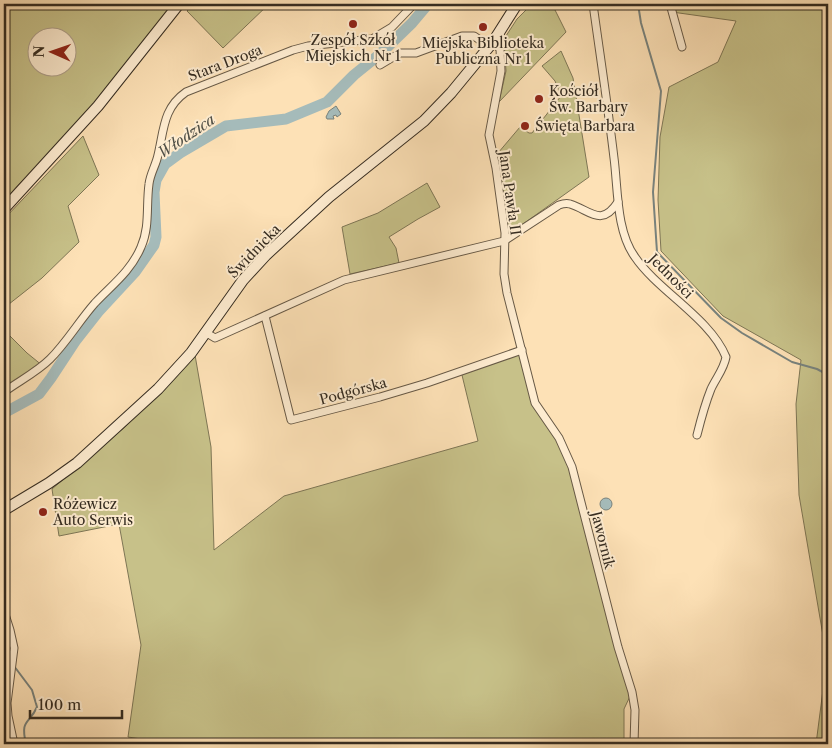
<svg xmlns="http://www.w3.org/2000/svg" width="832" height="748" font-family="'Libre Caslon Text',serif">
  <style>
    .green { fill: #c7c189; stroke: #7e7655; fill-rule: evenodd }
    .water { fill: #a5bbba; stroke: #78827d }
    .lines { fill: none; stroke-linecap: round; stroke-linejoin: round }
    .stream { stroke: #78827d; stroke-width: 2 }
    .river { stroke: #a5bbba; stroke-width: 11 }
    .street-casing { stroke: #675946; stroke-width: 9 }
    .secondary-casing { stroke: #352c21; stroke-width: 12 }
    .street { stroke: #feecd0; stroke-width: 7 }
    .secondary { stroke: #feecd0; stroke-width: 10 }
    .poi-dot { fill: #8f2418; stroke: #feecd0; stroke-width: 2 }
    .labels { text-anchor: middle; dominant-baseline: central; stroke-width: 4; stroke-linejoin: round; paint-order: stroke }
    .poi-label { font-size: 14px; fill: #352c21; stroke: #feecd0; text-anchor: start }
    .street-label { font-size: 14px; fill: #352c21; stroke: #feecd0 }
    .water-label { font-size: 15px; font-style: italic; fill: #515047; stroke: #feecd0 }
  </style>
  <rect width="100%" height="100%" fill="#fde1b6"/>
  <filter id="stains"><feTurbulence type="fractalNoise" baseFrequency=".004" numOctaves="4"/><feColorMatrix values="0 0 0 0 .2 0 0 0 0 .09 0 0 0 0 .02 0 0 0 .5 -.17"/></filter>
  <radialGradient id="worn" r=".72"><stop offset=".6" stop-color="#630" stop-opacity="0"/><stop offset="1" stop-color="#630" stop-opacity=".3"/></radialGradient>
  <g class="green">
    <path d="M 4,4 L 92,4 C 101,6 107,4 116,4 C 134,3 158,0 174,9 L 98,106 L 21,182 L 4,201 ZM 38,38 L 68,38 L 68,68 L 38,68 Z"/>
    <path d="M 193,4 L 269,4 L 223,48 L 187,11 Z"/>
    <path d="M 529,4 L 552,4 L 566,32 L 499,102 L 506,71 L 504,39 L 517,19 L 526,10 Z"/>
    <path d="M 669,4 L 828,4 L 828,744 L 816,744 L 827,659 L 799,495 L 796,404 L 801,360 L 723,316 L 661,251 L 658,200 L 660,137 L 669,87 L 718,62 L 736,21 L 672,12 Z"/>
    <path d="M 561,51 L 573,78 L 589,177 L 509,234 L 498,153 L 520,127 L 529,133 L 532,133 L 561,96 L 555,81 L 542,66 Z"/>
    <path d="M 83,136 L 99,175 L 68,206 L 79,242 L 42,278 L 4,308 L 4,219 Z"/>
    <path d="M 427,183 L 440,207 L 418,219 L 389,237 L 396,248 L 399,263 L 350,274 L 342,227 L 378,213 Z"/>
    <path d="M 4,330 L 27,353 L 43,366 L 4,392 Z"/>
    <path d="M 522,350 L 535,403 L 565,449 L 632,692 L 624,709 L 624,744 L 136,744 L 141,739 L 128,737 L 141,645 L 119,524 L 59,536 L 52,489 L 126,426 L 195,355 L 211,447 L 214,550 L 284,496 L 478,441 L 461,371 Z"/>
  </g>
  <g class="water">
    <path d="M 336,106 L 341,114 L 337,117 L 336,115 L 333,116 L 334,119 L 327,119 L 326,117 L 329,111 Z"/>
    <circle cx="606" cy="504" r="6"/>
  </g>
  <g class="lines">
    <g class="stream">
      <path d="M 638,4 L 641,23 L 661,91 L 653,192 L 657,252 L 721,318 L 742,333 L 792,362 L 817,369 L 828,375"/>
      <path d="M 4,656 L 10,662"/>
      <path d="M 14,666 L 32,690 L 37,707 C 29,725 20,719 26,744"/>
    </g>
    <path class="river" d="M 4,413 L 39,394 L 51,378 L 76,340 L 98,312 L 135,272 L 154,245 L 156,237 L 154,192 L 156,180 L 165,164 L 180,153 L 226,126 L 286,119 L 327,102 L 354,75 L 380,54 L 412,23 L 428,4"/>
    <defs>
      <g id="street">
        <path d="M 593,4 C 600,55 608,107 614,158 C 618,188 616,231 635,257 C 658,291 710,318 726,357 C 724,369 716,378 711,389 C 705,404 701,419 697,435"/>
        <path d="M 670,4 L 682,47"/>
        <path d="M 493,42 L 500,49 L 501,71 L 489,135 L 496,168 L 505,233 L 504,274 L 507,293 L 535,403 L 559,438 L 572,467 L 618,647 L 632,692 L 635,710 L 634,744"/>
        <path d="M 380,65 L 400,53 L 416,53 L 462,36 L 474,36 L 490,47"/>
        <path d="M 265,316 L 291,420 L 380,397 L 427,383 L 522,350"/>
        <path d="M 205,332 L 215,338 L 344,280 L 504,241 L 559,205 C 562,204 566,203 570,204 C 590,210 601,228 618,202"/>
        <path d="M 4,392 C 19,381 37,372 50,359 C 67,342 79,321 95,303 C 112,285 131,271 141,247 C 150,227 146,206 149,184 C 150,174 156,165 158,155 C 164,130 163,108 186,92 L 293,50 L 308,46 L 372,39 L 392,27 L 414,4"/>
        <path d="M 4,611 L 10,630 L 14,648 L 7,703 L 8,716 L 14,744"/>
      </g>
      <g id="secondary">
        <path d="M 4,209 L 98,106 L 179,4"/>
        <path d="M 4,510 L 49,483 L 77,463 L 158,389 L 191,353 L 243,280 L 266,255 L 329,197 L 424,121 L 451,93 L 493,42 L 517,4"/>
      </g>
    </defs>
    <use href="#street" class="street-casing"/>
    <use href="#secondary" class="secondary-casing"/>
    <use href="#street" class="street"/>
    <use href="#secondary" class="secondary"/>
  </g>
  <g class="poi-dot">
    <circle cx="353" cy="24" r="5"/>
    <circle cx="483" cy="27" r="5"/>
    <circle cx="539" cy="99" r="5"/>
    <circle cx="525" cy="126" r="5"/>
    <circle cx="43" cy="512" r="5"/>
  </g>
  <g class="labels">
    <g class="poi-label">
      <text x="353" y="40" text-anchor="middle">Zespół Szkół<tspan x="353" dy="16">Miejskich Nr 1</tspan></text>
      <text x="483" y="43" text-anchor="middle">Miejska Biblioteka<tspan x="483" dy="16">Publiczna Nr 1</tspan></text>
      <text x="549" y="91">Kościół<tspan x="549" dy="16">Św. Barbary</tspan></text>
      <text x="535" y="126">Święta Barbara</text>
      <text x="53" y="504">Różewicz<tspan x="53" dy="16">Auto Serwis</tspan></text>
    </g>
    <g class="street-label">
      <text transform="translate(225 63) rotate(-21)">Stara Droga</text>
      <text transform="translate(510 193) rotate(82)">Jana Pawła II</text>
      <text transform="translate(254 251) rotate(-46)">Świdnicka</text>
      <text transform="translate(671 276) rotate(45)">Jedności</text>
      <text transform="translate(353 391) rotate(-15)">Podgórska</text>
      <text transform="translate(603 540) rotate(76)">Jawornik</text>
    </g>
    <g class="water-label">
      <text transform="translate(186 136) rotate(-34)">Włodzica</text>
    </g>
  </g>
  <rect width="832" height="748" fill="none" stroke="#fde1b6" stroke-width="20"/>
  <rect x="5" y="5" width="822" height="738" fill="none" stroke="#352c21" stroke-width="2.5"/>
  <rect x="10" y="10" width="812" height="728" fill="none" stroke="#352c21"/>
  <g transform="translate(52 52) rotate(272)"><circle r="24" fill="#feecd0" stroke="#ae9f8a"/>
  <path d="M0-4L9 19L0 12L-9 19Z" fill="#8f2418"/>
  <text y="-8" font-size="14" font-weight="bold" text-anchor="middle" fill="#352c21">N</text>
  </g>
  <path d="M30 710v8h92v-8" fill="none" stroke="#352c21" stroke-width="2.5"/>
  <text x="38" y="710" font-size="15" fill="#352c21" stroke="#feecd0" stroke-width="4" paint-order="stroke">100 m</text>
  <rect width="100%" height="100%" filter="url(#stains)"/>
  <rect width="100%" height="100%" fill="url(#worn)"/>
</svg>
